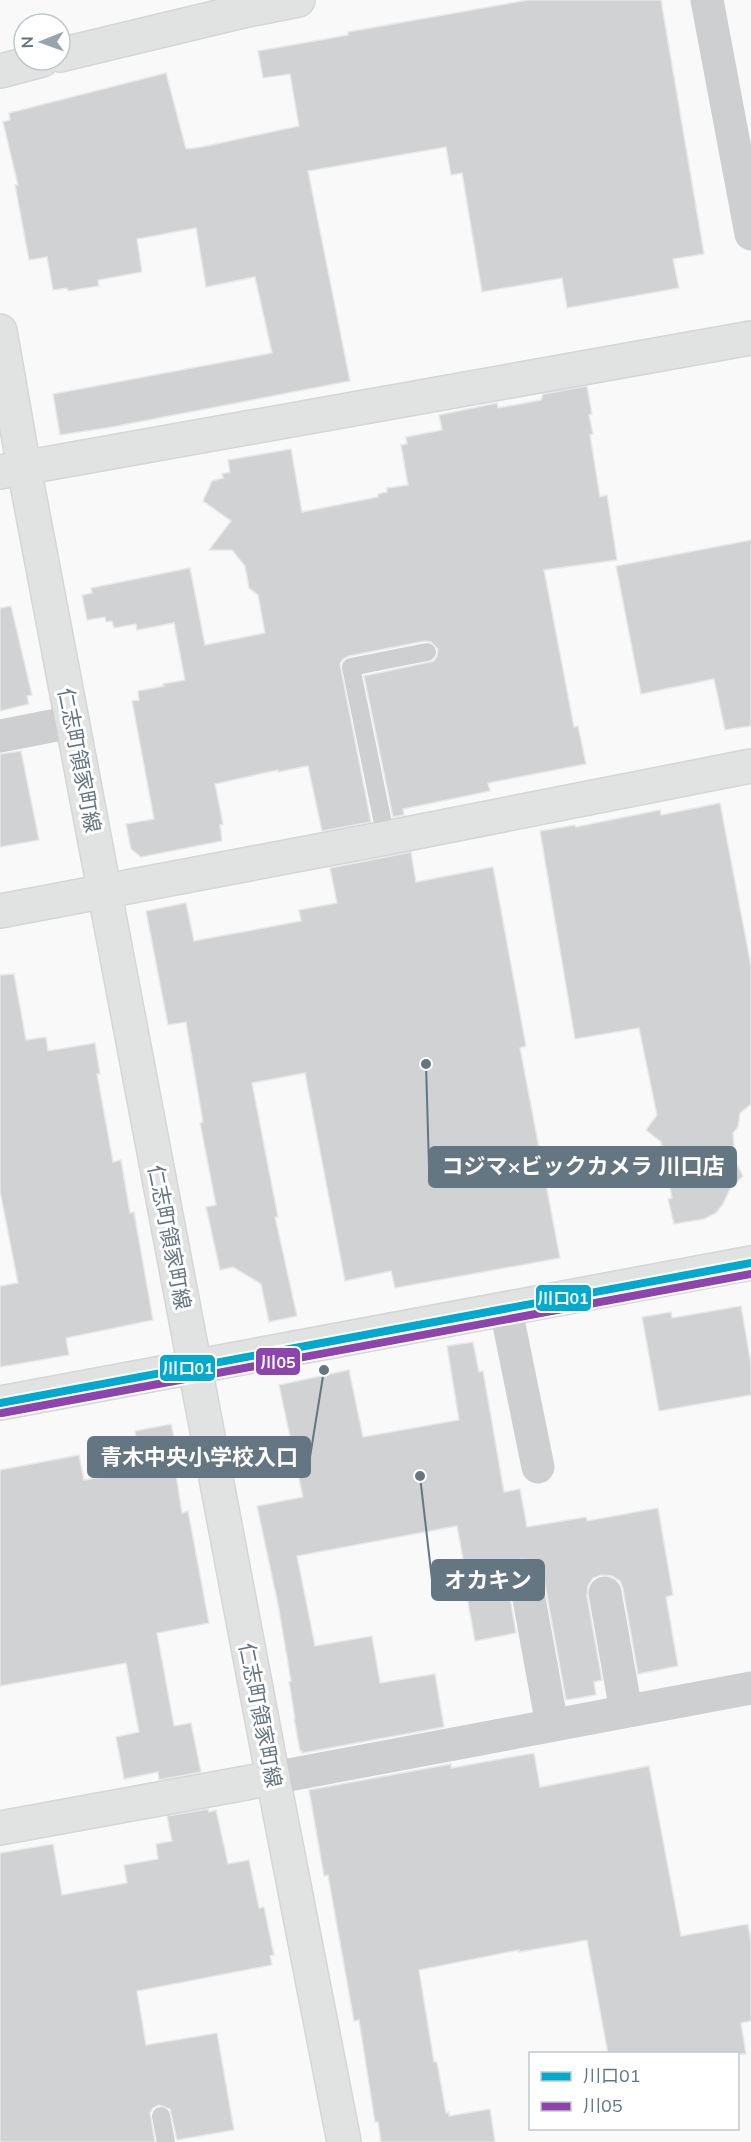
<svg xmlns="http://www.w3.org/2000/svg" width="751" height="2142" font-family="Mulish,'Noto Sans JP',sans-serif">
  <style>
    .building { fill: #d0d2d3; stroke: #e8e8e8; stroke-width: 1.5 }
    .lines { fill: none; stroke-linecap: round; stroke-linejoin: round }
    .secondary-casing { stroke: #d5d6d7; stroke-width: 36 }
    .lane { stroke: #cecfd0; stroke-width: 18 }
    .street { stroke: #cecfd0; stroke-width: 33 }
    .secondary { stroke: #e1e2e2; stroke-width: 33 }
    .bus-1-casing { stroke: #fff; stroke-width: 12 }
    .bus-2-casing { stroke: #fff; stroke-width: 12 }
    .bus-1 { stroke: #00a9ce; stroke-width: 8 }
    .bus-2 { stroke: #8e44ad; stroke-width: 8 }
    .labels { text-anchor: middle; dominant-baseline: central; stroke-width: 6; stroke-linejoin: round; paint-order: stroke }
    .street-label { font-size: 21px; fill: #657683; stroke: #fff }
    .leader { fill: none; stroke: #657683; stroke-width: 2 }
    .callout-dot { fill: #657683; stroke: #fff; stroke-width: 2 }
    .callout { fill: #657683; stroke: #657683; stroke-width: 2 }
    .callout-label { font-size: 22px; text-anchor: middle; font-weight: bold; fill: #fff }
    .line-badge { stroke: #fff; stroke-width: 2 }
    .badge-label { font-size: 16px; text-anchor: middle; font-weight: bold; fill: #fff }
  </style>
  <rect width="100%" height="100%" fill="#f9f9f9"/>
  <g class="building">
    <path d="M 528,0 L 661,0 L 704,254 L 673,259 L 679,288 L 567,308 L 562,278 L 482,292 L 462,173 L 451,175 L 446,147 L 308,171 L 350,381 L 112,427 L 60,435 L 53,394 L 272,353 L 255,277 L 206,287 L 196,228 L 137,239 L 142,272 L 98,280 L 99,286 L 68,291 L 67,288 L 53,290 L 47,257 L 29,260 L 15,185 L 18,185 L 3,122 L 10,120 L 9,113 L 166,73 L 186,149 L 202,147 L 299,126 L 290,74 L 263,78 L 258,51 L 348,35 L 348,32 Z"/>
    <path d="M 587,386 L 592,414 L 589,415 L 593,434 L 590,435 L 600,497 L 607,495 L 617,560 L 544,570 L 574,727 L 578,726 L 586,764 L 488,783 L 490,791 L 403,809 L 404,815 L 393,817 L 364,676 L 434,661 L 437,656 L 438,649 L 431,642 L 425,641 L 349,656 L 343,659 L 340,664 L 371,822 L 322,831 L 308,766 L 278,772 L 278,770 L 215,784 L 223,824 L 220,825 L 222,841 L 141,857 L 131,849 L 126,824 L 154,819 L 132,701 L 139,700 L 138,691 L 164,686 L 163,684 L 185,680 L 174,623 L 137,630 L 136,624 L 114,628 L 112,621 L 106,622 L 105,617 L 87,620 L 82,595 L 92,593 L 91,588 L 190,568 L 205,645 L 265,633 L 258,595 L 249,588 L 245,566 L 232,550 L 209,550 L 231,521 L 203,501 L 212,481 L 223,478 L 222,474 L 230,472 L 228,460 L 291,449 L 302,512 L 378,497 L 378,494 L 387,492 L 387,488 L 408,485 L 401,445 L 407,444 L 406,437 L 442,430 L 439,415 L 497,403 L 498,408 L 541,400 L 543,394 Z"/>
    <path d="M 751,540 L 751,726 L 725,730 L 714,679 L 641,694 L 616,566 Z"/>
    <path d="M 11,606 L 32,695 L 27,696 L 29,704 L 0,711 L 0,608 Z"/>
    <path d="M 21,751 L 39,840 L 0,847 L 0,754 Z"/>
    <path d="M 720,803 L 751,966 L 751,1104 L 740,1113 L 738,1127 L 733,1133 L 735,1161 L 743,1176 L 730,1189 L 723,1204 L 716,1213 L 704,1219 L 674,1224 L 668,1199 L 672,1198 L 661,1142 L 646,1130 L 657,1115 L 639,1028 L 575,1039 L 540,831 L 575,825 L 576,827 L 660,810 L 661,815 Z"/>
    <path d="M 411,852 L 416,882 L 493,867 L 526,1046 L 520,1048 L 560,1258 L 395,1288 L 391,1271 L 345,1281 L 305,1073 L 252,1083 L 278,1217 L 275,1217 L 297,1316 L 269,1322 L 261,1284 L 233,1267 L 220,1270 L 206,1207 L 216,1205 L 200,1123 L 203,1122 L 186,1022 L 168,1025 L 146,911 L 186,903 L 194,941 L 301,921 L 299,910 L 337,903 L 330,868 Z"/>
    <path d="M 14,974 L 26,1040 L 46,1037 L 48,1051 L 95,1043 L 100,1074 L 97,1074 L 113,1162 L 121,1160 L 130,1213 L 134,1212 L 153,1320 L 66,1338 L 69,1355 L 0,1367 L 0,1286 L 18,1283 L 0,1191 L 0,975 Z"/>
    <path d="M 741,1306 L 751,1364 L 751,1395 L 659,1411 L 642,1317 L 671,1312 L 672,1318 Z"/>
    <path d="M 473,1342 L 479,1372 L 483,1371 L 504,1492 L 520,1489 L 527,1527 L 586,1517 L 587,1521 L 658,1508 L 673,1595 L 666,1597 L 678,1666 L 638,1674 L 623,1589 L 620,1581 L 612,1576 L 601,1575 L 593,1578 L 588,1586 L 587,1596 L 602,1680 L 594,1682 L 596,1695 L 566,1700 L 543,1574 L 540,1565 L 532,1560 L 521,1559 L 512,1563 L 507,1571 L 507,1580 L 516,1633 L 475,1641 L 464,1580 L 467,1580 L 457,1526 L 297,1556 L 315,1646 L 372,1636 L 380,1683 L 435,1674 L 444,1727 L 302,1753 L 302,1751 L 300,1751 L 294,1718 L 295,1718 L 289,1682 L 291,1681 L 278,1604 L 257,1506 L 303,1497 L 279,1385 L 349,1370 L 363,1437 L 459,1420 L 447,1346 Z"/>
    <path d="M 171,1424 L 178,1454 L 173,1455 L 182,1513 L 188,1511 L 209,1623 L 157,1633 L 174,1726 L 191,1723 L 201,1772 L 159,1780 L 158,1772 L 124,1779 L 116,1737 L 139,1732 L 126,1663 L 0,1686 L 0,1470 L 79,1455 L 84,1480 L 141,1469 L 135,1431 Z"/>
    <path d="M 534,1753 L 540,1787 L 649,1766 L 681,1936 L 748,1924 L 751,1942 L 751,2021 L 741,2023 L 746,2054 L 608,2054 L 587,1940 L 519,1952 L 519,1950 L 419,1970 L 434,2062 L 437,2062 L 446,2113 L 449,2112 L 449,2116 L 490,2109 L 495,2142 L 381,2142 L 378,2122 L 375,2122 L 359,2020 L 354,2021 L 328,1875 L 324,1876 L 309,1790 L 451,1764 L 451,1768 Z"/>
    <path d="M 208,1809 L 209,1812 L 216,1810 L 228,1864 L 249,1860 L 259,1908 L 264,1907 L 274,1955 L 270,1956 L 272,1965 L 137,1991 L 146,2045 L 217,2033 L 234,2130 L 177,2140 L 170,2109 L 159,2105 L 153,2108 L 150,2113 L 155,2142 L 0,2142 L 0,1853 L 53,1844 L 62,1895 L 127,1883 L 124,1865 L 158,1859 L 156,1844 L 172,1841 L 167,1816 Z"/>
  </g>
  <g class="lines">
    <defs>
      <g id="secondary">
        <path d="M 60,55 L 243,11 L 298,0"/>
        <path d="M 0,71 L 42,60"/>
        <path d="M 0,331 L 24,468 L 273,1778 L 344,2142"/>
        <path d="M 0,472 L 751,338"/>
        <path d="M 0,911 L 386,838 L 751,766"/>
        <path d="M 0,1403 C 250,1354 501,1311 751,1263"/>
        <path d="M 0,1828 L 273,1778"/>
      </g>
    </defs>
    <use href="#secondary" class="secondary-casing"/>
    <g class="lane">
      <path d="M 386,838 L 351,667 L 427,652"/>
      <path d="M 161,2116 L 166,2142"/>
    </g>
    <g class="street">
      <path d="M 707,0 L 751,234"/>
      <path d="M 0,736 L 72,722"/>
      <path d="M 506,1310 L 538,1467"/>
      <path d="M 525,1577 L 552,1725"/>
      <path d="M 605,1593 L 626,1711"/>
      <path d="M 273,1778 L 751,1688"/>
    </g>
    <use href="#secondary" class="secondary"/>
    <defs>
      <path id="bus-1" d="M 0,1403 L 751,1263"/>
      <path id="bus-2" d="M 2,1413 L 751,1274"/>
    </defs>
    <use href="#bus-1" class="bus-1-casing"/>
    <use href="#bus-2" class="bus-2-casing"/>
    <use href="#bus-1" class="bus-1"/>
    <use href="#bus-2" class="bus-2"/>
  </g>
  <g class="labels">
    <g class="street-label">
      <text transform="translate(80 760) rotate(79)">仁志町領家町線</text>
      <text transform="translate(170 1237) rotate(79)">仁志町領家町線</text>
      <text transform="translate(261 1715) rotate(79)">仁志町領家町線</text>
    </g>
  </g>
  <path class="leader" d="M426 1064L429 1167M324 1370L310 1457M420 1476L432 1580"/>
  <g class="callout-dot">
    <circle cx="426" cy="1064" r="6"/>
    <circle cx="324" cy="1370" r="6"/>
    <circle cx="420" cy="1476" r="6"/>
  </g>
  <g class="callout">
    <rect x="429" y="1147" width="307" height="40" rx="6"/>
    <rect x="88" y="1437" width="222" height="40" rx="6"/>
    <rect x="432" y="1560" width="112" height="40" rx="6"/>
  </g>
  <g class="callout-label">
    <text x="583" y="1174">コジマ×ビックカメラ 川口店</text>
    <text x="199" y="1465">青木中央小学校入口</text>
    <text x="488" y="1588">オカキン</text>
  </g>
  <g class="line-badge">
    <rect x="535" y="1284" width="57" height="28" rx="6" fill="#00a9ce"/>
    <rect x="255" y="1347" width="46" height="29" rx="6" fill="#8e44ad"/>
    <rect x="159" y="1354" width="57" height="28" rx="6" fill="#00a9ce"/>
  </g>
  <g class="badge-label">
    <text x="563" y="1304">川口01</text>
    <text x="278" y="1368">川05</text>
    <text x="188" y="1374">川口01</text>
  </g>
  <rect x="529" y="2052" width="210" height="78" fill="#ffffff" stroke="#c1c8cd" stroke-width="1.5"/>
  <rect x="541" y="2072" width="30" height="9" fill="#00a9ce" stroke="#c1c8cd" stroke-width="1.5"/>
  <text x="583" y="2082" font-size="18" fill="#657683">川口01</text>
  <rect x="541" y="2102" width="30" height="9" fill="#8e44ad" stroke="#c1c8cd" stroke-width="1.5"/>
  <text x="583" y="2112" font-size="18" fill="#657683">川05</text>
  <g transform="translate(42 42) rotate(269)"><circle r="28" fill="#ffffff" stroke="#c1c8cd" stroke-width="1.5"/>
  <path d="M0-4.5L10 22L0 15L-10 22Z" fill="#99a4ac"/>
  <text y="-9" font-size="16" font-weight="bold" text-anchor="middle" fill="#657683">N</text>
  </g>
</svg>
